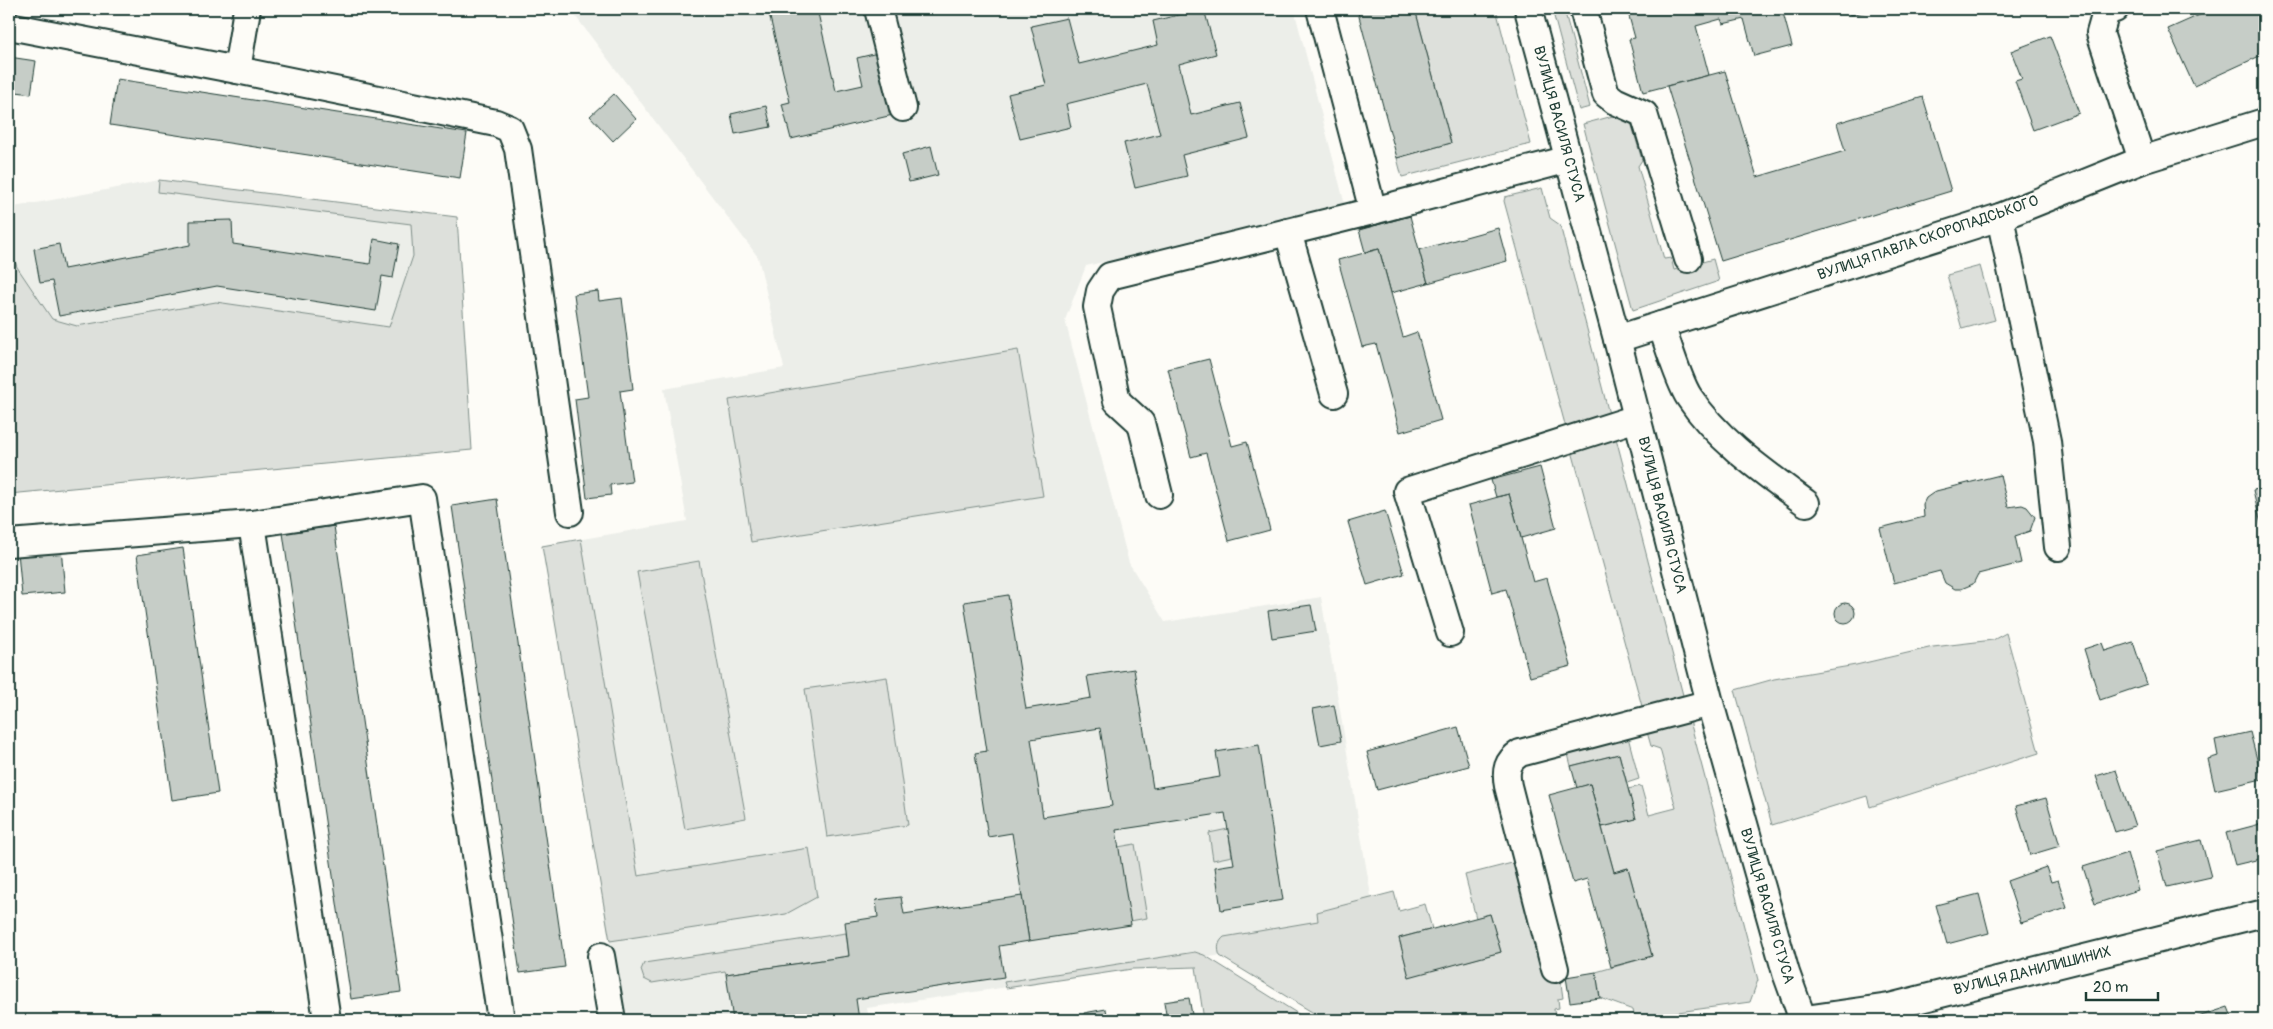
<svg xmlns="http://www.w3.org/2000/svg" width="2273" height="1029" font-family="Pangolin,sans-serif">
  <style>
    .built { fill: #eceee9 }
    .green { fill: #dde0db; stroke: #7e8e88 }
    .building { fill: #c6cdc7; stroke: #1f3d34; fill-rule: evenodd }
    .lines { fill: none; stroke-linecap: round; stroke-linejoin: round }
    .minor-casing { stroke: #1f3d34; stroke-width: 30 }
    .minor { stroke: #fdfcf7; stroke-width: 26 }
    .labels { text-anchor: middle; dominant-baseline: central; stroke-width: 4.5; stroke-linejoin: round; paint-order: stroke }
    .street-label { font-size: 15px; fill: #1f3d34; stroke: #fdfcf7 }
  </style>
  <rect width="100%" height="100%" fill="#fdfcf7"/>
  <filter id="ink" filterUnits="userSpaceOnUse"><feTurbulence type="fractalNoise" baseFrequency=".02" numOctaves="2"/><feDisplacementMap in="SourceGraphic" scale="10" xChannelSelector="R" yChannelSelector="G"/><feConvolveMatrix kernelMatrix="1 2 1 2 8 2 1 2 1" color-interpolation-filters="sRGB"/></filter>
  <g filter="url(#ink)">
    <g class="built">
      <path d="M 570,9 L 902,9 L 903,11 L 913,9 L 1294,9 L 1345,205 L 1086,266 L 1065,320 L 1129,563 L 1165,622 L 1321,597 L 1377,932 L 867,1008 L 869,1020 L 623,1020 L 542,546 L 687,521 L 664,389 L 784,368 L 758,257 Z"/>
      <path d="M 159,180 L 457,217 L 472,450 L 9,494 L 9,208 Z"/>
    </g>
    <g class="green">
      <path d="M 1415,9 L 1496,9 L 1531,144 L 1402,177 L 1397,158 L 1451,143 Z"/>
      <path d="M 1552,9 L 1564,9 L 1590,107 L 1579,110 Z"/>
      <path d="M 1628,112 L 1642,160 L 1638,166 L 1664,259 L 1671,258 L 1674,270 L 1713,259 L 1719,281 L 1633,310 L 1583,124 Z"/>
      <path d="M 159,180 L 457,217 L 472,450 L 9,494 L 9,244 L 17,267 L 52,319 L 77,326 L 216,302 L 389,327 L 413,256 L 411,224 L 158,192 Z"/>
      <path d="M 1542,188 L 1550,218 L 1560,225 L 1609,414 L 1566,428 L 1504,201 L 1505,197 Z"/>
      <path d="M 1980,266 L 1995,320 L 1962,329 L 1947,275 Z"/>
      <path d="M 1018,350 L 1043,496 L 751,542 L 729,400 Z"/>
      <path d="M 1616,438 L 1684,699 L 1643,710 L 1572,451 Z"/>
      <path d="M 581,539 L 638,876 L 809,848 L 817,897 L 786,914 L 610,941 L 542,546 Z"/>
      <path d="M 699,561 L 746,818 L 685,829 L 637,572 Z"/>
      <path d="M 2006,633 L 2039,753 L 1870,807 L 1867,796 L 1772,825 L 1735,690 L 1774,679 L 1856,665 L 1933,647 L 1993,640 Z"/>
      <path d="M 887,677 L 908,825 L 827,837 L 805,689 Z"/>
      <path d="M 1690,721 L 1758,980 L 1750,1002 L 1635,1018 L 1633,1010 L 1600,998 L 1596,972 L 1652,956 L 1628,868 L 1614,872 L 1602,827 L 1636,819 L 1628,789 L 1641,786 L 1649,815 L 1676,808 L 1660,749 L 1651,746 L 1647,732 Z"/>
      <path d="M 1628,737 L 1639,779 L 1627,783 L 1619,754 L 1571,766 L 1567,750 Z"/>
      <path d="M 1228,829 L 1232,856 L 1213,860 L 1209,833 Z"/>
      <path d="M 1135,844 L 1147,918 L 1130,921 L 1118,847 Z"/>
      <path d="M 1516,862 L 1560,977 L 1563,998 L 1558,999 L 1559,1008 L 1554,1009 L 1555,1020 L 1325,1020 L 1220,956 C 1217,948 1218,942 1224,937 L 1318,921 L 1317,912 L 1394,892 L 1399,911 L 1425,904 L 1432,929 L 1399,938 L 1409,976 L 1501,952 L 1490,914 L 1476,918 L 1465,875 Z"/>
      <path d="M 846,933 L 849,956 L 726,974 L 725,971 L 652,983 L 644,979 L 641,970 L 644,963 Z"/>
      <path d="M 1195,952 L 1204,955 L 1308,1020 L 1204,1020 L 1196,967 L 1132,969 L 1006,988 L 1004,982 Z"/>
    </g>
    <g class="building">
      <path d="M 768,9 L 817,9 L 836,91 L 863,85 L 857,58 L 882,52 L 897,114 L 791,139 L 782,104 L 790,102 Z"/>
      <path d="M 1204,9 L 1216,54 L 1179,64 L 1191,115 L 1240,103 L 1249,138 L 1182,155 L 1187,176 L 1135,188 L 1124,143 L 1160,134 L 1147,84 L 1066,104 L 1071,127 L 1020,139 L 1008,94 L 1046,85 L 1031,26 L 1067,18 L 1079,64 L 1158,45 L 1153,21 Z"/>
      <path d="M 1357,9 L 1415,9 L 1451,143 L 1397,158 Z"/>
      <path d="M 1627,9 L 1782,9 L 1792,46 L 1754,56 L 1744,19 L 1723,24 L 1721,19 L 1696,26 L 1709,75 L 1643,92 L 1629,39 L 1635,38 Z"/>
      <path d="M 1848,9 L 1877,9 L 1850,15 Z"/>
      <path d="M 2213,9 L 2264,9 L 2264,54 L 2194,86 L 2168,29 Z"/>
      <path d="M 2050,36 L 2079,113 L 2033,130 L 2015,81 L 2022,79 L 2011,51 Z"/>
      <path d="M 9,57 L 36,61 L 31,94 L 9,91 Z"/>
      <path d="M 1725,71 L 1757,177 L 1845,151 L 1837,123 L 1923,97 L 1951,191 L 1721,261 L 1667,86 Z"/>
      <path d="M 117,79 L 467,133 L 460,178 L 110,125 Z"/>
      <path d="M 614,94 L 636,119 L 613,141 L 590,116 Z"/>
      <path d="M 766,106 L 771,127 L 735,134 L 731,114 Z"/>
      <path d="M 9,146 L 12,198 L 9,198 Z"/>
      <path d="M 931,146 L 938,175 L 909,182 L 902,154 Z"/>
      <path d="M 1410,216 L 1428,283 L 1391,293 L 1379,249 L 1365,252 L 1359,230 Z"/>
      <path d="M 232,220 L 233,244 L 370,264 L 374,239 L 399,244 L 393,278 L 382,276 L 376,311 L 217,286 L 59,316 L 52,281 L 40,283 L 34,249 L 59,244 L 64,269 L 190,245 L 190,221 Z"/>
      <path d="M 1498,228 L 1507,261 L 1428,283 L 1419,250 Z"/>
      <path d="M 1379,249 L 1403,337 L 1417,332 L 1441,420 L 1400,432 L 1376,344 L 1362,347 L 1338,260 Z"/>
      <path d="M 598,291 L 599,301 L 622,298 L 633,389 L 620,391 L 632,482 L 610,485 L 611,495 L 587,498 L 575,399 L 588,397 L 574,294 Z"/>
      <path d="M 1209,359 L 1232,446 L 1247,442 L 1270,530 L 1229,541 L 1206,453 L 1191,457 L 1168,369 Z"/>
      <path d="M 1540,467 L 1556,528 L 1521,538 L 1509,494 L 1496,497 L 1491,480 Z"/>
      <path d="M 2000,475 L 2008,507 L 2022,505 L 2027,507 L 2035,517 L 2030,531 L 2015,536 L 2021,563 L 1978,574 L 1973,584 L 1961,589 L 1955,589 L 1945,583 L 1940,571 L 1894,583 L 1880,528 L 1924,517 L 1923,504 L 1926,498 L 1936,491 Z"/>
      <path d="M 2264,488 L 2264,537 L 2253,490 Z"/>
      <path d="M 1509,494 L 1533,582 L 1547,578 L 1571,666 L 1530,677 L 1506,589 L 1492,593 L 1469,505 Z"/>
      <path d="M 497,499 L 565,967 L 520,973 L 452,506 Z"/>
      <path d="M 1385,511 L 1404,574 L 1367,585 L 1348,522 Z"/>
      <path d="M 334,526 L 401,992 L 351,999 L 283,533 Z"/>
      <path d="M 61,548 L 65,592 L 22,596 L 18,552 Z"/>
      <path d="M 183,548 L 218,793 L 172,800 L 137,555 Z"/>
      <path d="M 1008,595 L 1026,709 L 1091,698 L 1087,676 L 1134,669 L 1153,788 L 1220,777 L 1216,752 L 1259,745 L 1283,900 L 1221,910 L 1215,867 L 1234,864 L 1225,813 L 1143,826 L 1116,830 L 1131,925 L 1029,941 L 1012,833 L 988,837 L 975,753 L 987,751 L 964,602 ZM 1100,728 L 1112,806 L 1043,817 L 1031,739 Z"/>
      <circle cx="1845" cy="613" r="10"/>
      <path d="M 1311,605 L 1316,631 L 1272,638 L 1268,611 Z"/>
      <path d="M 2133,642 L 2147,684 L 2100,700 L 2084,649 L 2102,643 L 2105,651 Z"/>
      <path d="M 1334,705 L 1341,741 L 1320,745 L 1313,709 Z"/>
      <path d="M 1458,727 L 1469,766 L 1377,790 L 1367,752 Z"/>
      <path d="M 2250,732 L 2262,779 L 2215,790 L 2208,759 L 2218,756 L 2215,740 Z"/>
      <path d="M 1619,754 L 1636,819 L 1602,827 L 1590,784 L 1577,788 L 1571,766 Z"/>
      <path d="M 2116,770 L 2135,826 L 2115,832 L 2096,776 Z"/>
      <path d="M 1590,784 L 1614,872 L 1628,868 L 1652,956 L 1611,967 L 1587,879 L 1573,883 L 1549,795 Z"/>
      <path d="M 2046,798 L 2060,846 L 2030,855 L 2016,806 Z"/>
      <path d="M 2264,823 L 2264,858 L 2235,865 L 2226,833 Z"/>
      <path d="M 2201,840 L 2211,877 L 2167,887 L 2157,851 Z"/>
      <path d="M 2127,853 L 2138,890 L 2095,904 L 2083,867 Z"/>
      <path d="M 2046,867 L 2051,882 L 2058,880 L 2067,908 L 2021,923 L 2007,881 Z"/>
      <path d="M 1979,894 L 1989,933 L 1947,944 L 1936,905 Z"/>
      <path d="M 1022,896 L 1029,941 L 999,946 L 1004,977 L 856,999 L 859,1020 L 733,1020 L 726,974 L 849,956 L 845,922 L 878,917 L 876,900 L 901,897 L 904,914 Z"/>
      <path d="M 1490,914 L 1501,952 L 1409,977 L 1399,938 Z"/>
      <path d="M 1596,972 L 1600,998 L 1570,1002 L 1566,977 Z"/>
      <path d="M 1189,998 L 1193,1020 L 1167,1020 L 1164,1002 Z"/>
      <path d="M 2228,1007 L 2233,1020 L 2189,1020 Z"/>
      <path d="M 1106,1009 L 1108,1020 L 1085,1020 L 1084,1013 Z"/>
    </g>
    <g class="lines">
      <defs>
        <g id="minor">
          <path d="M 878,9 L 903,108"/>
          <path d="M 1320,9 L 1373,211"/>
          <path d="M 1528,9 L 1617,339 L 1710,703 L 1786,973 L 1803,1020"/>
          <path d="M 1583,9 L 1606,94 L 1615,101 L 1644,114 L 1688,259"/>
          <path d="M 2115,9 L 2106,12 L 2100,33 L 2142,160"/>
          <path d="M 9,26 L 237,70 L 496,123 L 510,129 L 518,149 L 570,512"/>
          <path d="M 237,70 L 247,9"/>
          <path d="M 2000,217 L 2047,441 L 2058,547"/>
          <path d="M 1288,232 L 1334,394"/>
          <path d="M 1661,325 C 1668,344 1679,382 1689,397 C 1718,441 1764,472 1806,503"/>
          <path d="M 1617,339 L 2000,217 L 2142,160 L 2264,122"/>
          <path d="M 1159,495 L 1141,423 L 1117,401 L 1097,307 L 1100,291 L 1110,276 L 1373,211 L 1569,159"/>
          <path d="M 252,524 L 327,1020"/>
          <path d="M 9,543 L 252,524 L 422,498 L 501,1020"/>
          <path d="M 1450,633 L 1407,491 L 1637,418"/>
          <path d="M 601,956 L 612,1020"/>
          <path d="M 1555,969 L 1508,786 C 1505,771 1507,761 1520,753 L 1710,703"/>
          <path d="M 1798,1020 L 1889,1007 L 2264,913"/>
        </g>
      </defs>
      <use href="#minor" class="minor-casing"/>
      <use href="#minor" class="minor"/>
    </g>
  </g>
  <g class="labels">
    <g class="street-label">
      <text transform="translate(1559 124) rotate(75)">ВУЛИЦЯ ВАСИЛЯ СТУСА</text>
      <text transform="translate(1928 238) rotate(-19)">ВУЛИЦЯ ПАВЛА СКОРОПАДСЬКОГО</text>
      <text transform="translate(1662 515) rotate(76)">ВУЛИЦЯ ВАСИЛЯ СТУСА</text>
      <text transform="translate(1767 906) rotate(74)">ВУЛИЦЯ ВАСИЛЯ СТУСА</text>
      <text transform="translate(2032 971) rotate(-14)">ВУЛИЦЯ ДАНИЛИШИНИХ</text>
    </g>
  </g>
  <rect width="2273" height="1029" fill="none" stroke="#fdfcf7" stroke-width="30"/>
  <rect x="15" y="15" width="2243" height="999" fill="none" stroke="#1f3d34" stroke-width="2" filter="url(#ink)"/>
  <path d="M2086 992v8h72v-8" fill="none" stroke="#1f3d34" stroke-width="2.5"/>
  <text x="2093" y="992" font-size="15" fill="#1f3d34" stroke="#fdfcf7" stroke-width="4" paint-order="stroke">20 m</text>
</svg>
